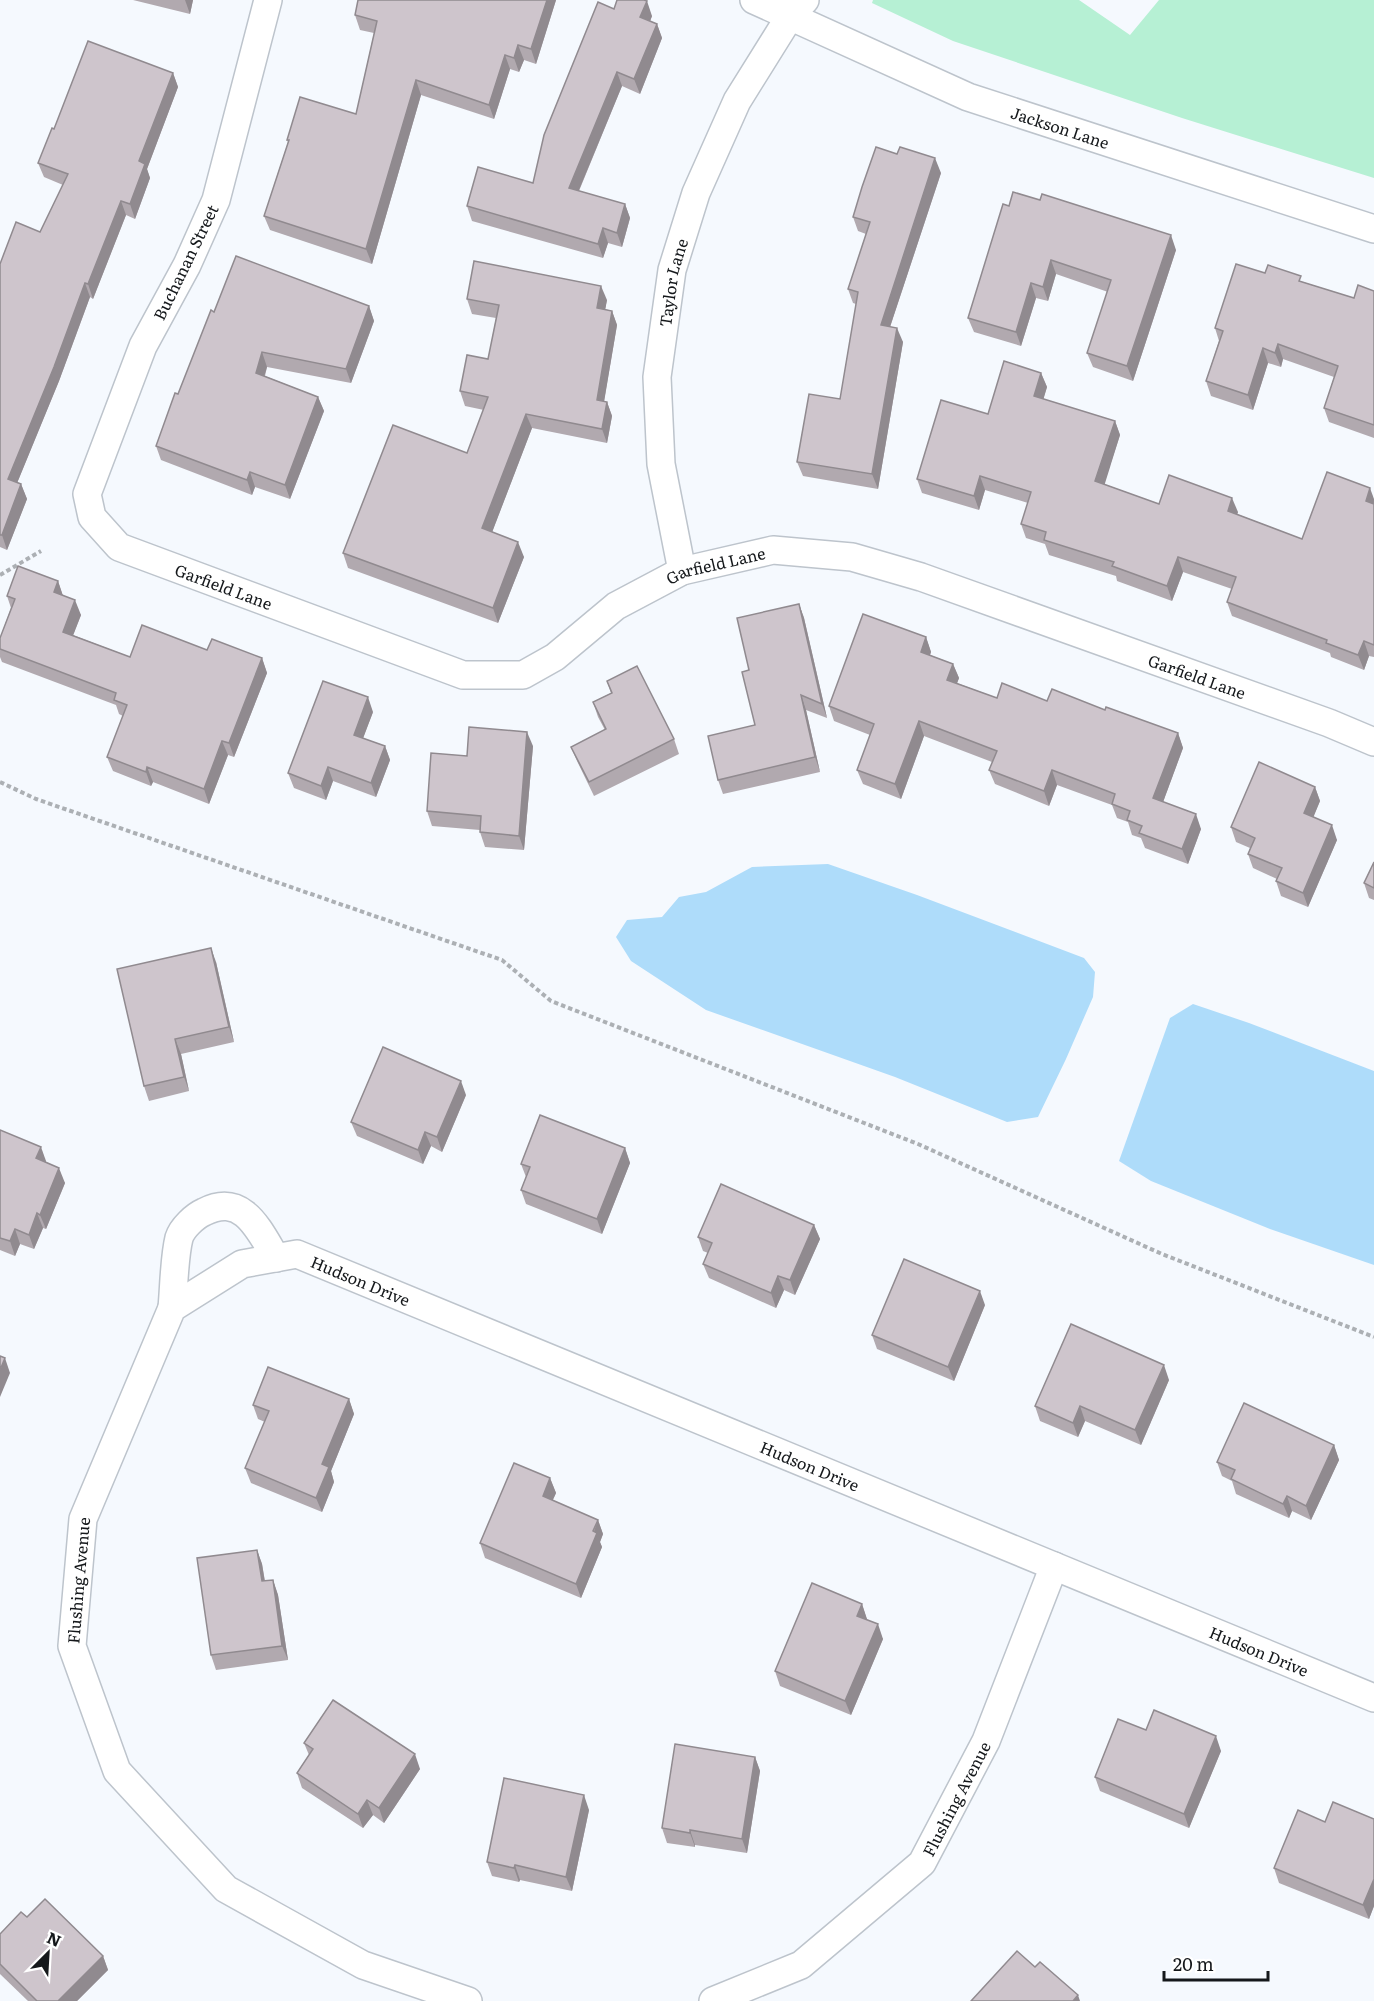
<svg xmlns="http://www.w3.org/2000/svg" width="1374" height="2001" font-family="Literata,serif">
  <style>
    .green { fill: #b6f0d4 }
    .water { fill: #aedcfa }
    .lines { fill: none; stroke-linecap: round; stroke-linejoin: round }
    .street-casing { stroke: #bdc4cc; stroke-width: 30 }
    .path { stroke: #acb0b4; stroke-width: 4; stroke-dasharray: 4.5 3; stroke-linecap: butt }
    .street { stroke: #fff; stroke-width: 27 }
    .wall { fill: #b1a9af }
    .shaded-wall { fill: #908a8f }
    .building { fill: #cec5cc; stroke: #908a8f; stroke-width: 1.5 }
    .labels { text-anchor: middle; dominant-baseline: central; stroke-width: 6; stroke-linejoin: round; paint-order: stroke }
    .street-label { font-size: 16px; fill: #15181b; stroke: #fff }
  </style>
  <rect width="100%" height="100%" fill="#f5f9fe"/>
  <path class="green" d="M 873,0 L 1079,0 L 1130,35 L 1159,0 L 1374,0 L 1374,178 L 1182,118 L 953,41 L 872,3 Z"/>
  <g class="water">
    <path d="M 828,864 L 917,895 L 1084,958 L 1095,972 L 1093,997 L 1066,1059 L 1038,1117 L 1007,1122 L 895,1077 L 706,1010 L 631,961 L 616,937 L 627,920 L 662,917 L 679,897 L 706,892 L 752,867 Z"/>
    <path d="M 1193,1004 L 1249,1023 L 1374,1071 L 1374,1265 L 1270,1229 L 1151,1181 L 1119,1161 L 1170,1018 Z"/>
  </g>
  <g class="lines">
    <defs>
      <g id="street">
        <path id="s1" d="M 268,0 L 216,200 L 187,265 L 143,346 L 87,494 L 92,517 L 119,547 L 463,675 L 523,675 L 555,657 L 616,606 L 682,571 L 773,550 L 852,557 L 921,577 L 1329,723 L 1374,742"/>
        <path id="s2" d="M 754,0 L 968,97 L 1374,229"/>
        <path id="s3" d="M 682,571 L 661,464 L 657,377 L 672,270 L 696,193 L 737,101 L 790,16 L 805,0"/>
        <path d="M 172,1308 C 174,1288 174,1258 179,1238 C 182,1228 195,1216 204,1212 C 243,1192 259,1230 276,1258"/>
        <path id="s4" d="M 468,2001 L 363,1965 L 226,1889 L 117,1771 L 72,1646 L 83,1519 L 172,1308 L 242,1264 L 297,1254 L 1374,1698"/>
        <path id="s5" d="M 713,2001 L 801,1965 L 922,1863 L 986,1741 L 1054,1566"/>
      </g>
    </defs>
    <use href="#street" class="street-casing"/>
    <g class="path">
      <path d="M 0,575 L 41,551"/>
      <path d="M 0,782 L 36,799 L 502,960 L 551,1001 L 918,1144 L 1162,1254 L 1374,1337"/>
    </g>
    <use href="#street" class="street"/>
  </g>
  <g class="wall">
    <path d="M 133,0 L 193,0 L 190,14 Z"/>
    <path d="M 358,0 L 556,0 L 536,64 L 524,60 L 519,72 L 510,69 L 494,119 L 421,95 L 372,264 L 270,230 L 264,216 L 288,142 L 287,140 L 356,114 L 374,33 L 360,30 L 355,15 Z"/>
    <path d="M 614,9 L 652,16 L 650,21 L 657,24 L 662,38 L 640,94 L 622,86 L 579,191 L 625,204 L 630,218 L 622,247 L 608,243 L 603,258 L 472,221 L 467,206 L 533,183 Z"/>
    <path d="M 173,73 L 178,87 L 147,169 L 150,178 L 135,219 L 126,215 L 93,299 L 90,297 L 59,381 L 17,483 L 21,484 L 27,499 L 7,550 L 0,547 L 0,264 L 40,232 L 63,185 L 44,177 L 38,163 L 54,129 Z"/>
    <path d="M 941,173 L 890,327 L 903,342 L 878,489 L 803,476 L 797,462 L 840,399 L 856,304 L 853,303 L 848,289 L 866,234 L 858,231 L 853,217 Z"/>
    <path d="M 1003,204 L 1176,250 L 1133,381 L 1093,367 L 1087,353 L 1108,292 L 1056,274 L 1048,301 L 1036,298 L 1021,346 L 974,332 L 968,318 Z"/>
    <path d="M 1265,273 L 1303,282 L 1354,298 L 1374,291 L 1374,438 L 1329,422 L 1324,408 L 1334,377 L 1283,359 L 1281,367 L 1268,363 L 1253,410 L 1211,396 L 1206,381 L 1219,341 L 1215,328 Z"/>
    <path d="M 467,299 L 607,300 L 605,309 L 612,311 L 617,325 L 604,401 L 607,402 L 612,416 L 607,443 L 532,428 L 492,532 L 524,557 L 498,623 L 348,568 L 343,553 L 467,453 L 484,410 L 465,406 L 460,391 L 488,359 L 496,318 L 472,314 Z"/>
    <path d="M 369,306 L 374,321 L 351,383 L 267,367 L 265,376 L 318,397 L 324,411 L 290,499 L 255,487 L 252,495 L 161,460 L 156,446 L 214,312 Z"/>
    <path d="M 1041,373 L 1047,387 L 1043,399 L 1115,421 L 1120,435 L 1104,484 L 1159,504 L 1238,512 L 1237,514 L 1302,539 L 1374,499 L 1374,657 L 1369,656 L 1364,670 L 1331,657 L 1330,653 L 1232,616 L 1227,602 L 1232,589 L 1183,572 L 1172,601 L 1117,581 L 1116,576 L 1049,555 L 1045,544 L 1026,538 L 1021,524 L 1028,503 L 985,490 L 979,510 L 922,493 L 917,479 L 988,414 Z"/>
    <path d="M 58,581 L 63,596 L 81,615 L 73,635 L 130,657 L 207,650 L 262,658 L 267,673 L 234,757 L 228,755 L 209,804 L 153,782 L 151,786 L 113,771 L 107,757 L 123,716 L 119,714 L 116,705 L 2,662 L 0,657 L 0,638 L 11,608 L 7,596 Z"/>
    <path d="M 799,604 L 804,618 L 827,718 L 806,710 L 820,772 L 723,794 L 718,780 L 755,725 L 749,670 Z"/>
    <path d="M 926,637 L 931,652 L 930,655 L 953,664 L 959,678 L 957,683 L 997,698 L 1047,701 L 1105,710 L 1178,733 L 1183,748 L 1163,802 L 1201,829 L 1188,864 L 1145,848 L 1141,838 L 1132,835 L 1128,822 L 1117,818 L 1112,805 L 1057,785 L 1049,806 L 995,784 L 989,770 L 992,762 L 924,736 L 901,799 L 863,784 L 857,770 L 870,735 L 834,721 L 829,706 Z"/>
    <path d="M 607,681 L 674,739 L 679,754 L 594,796 L 577,761 L 571,747 L 605,730 L 598,717 L 593,702 L 611,693 Z"/>
    <path d="M 373,712 L 363,738 L 385,746 L 390,760 L 376,797 L 333,781 L 326,800 L 294,788 L 288,773 Z"/>
    <path d="M 533,746 L 524,850 L 485,847 L 480,832 L 480,830 L 432,826 L 427,811 L 467,756 Z"/>
    <path d="M 1315,787 L 1320,801 L 1313,817 L 1337,840 L 1308,907 L 1281,896 L 1276,881 L 1277,879 L 1253,868 L 1248,854 L 1250,848 L 1236,842 L 1231,827 Z"/>
    <path d="M 1374,862 L 1374,900 L 1369,898 L 1364,883 Z"/>
    <path d="M 216,962 L 234,1042 L 181,1054 L 189,1091 L 149,1101 L 144,1086 Z"/>
    <path d="M 466,1095 L 442,1152 L 431,1146 L 423,1164 L 357,1136 L 351,1122 Z"/>
    <path d="M 0,1130 L 46,1161 L 46,1162 L 65,1183 L 46,1229 L 43,1228 L 34,1249 L 20,1244 L 15,1256 L 0,1250 Z"/>
    <path d="M 625,1148 L 630,1163 L 602,1234 L 526,1204 L 521,1190 L 526,1177 L 521,1164 Z"/>
    <path d="M 814,1225 L 820,1239 L 795,1295 L 784,1290 L 776,1308 L 709,1278 L 703,1264 L 708,1253 L 703,1251 L 698,1237 Z"/>
    <path d="M 985,1305 L 954,1381 L 877,1349 L 872,1335 Z"/>
    <path d="M 1169,1380 L 1141,1445 L 1085,1421 L 1078,1437 L 1040,1421 L 1035,1406 Z"/>
    <path d="M 349,1399 L 354,1414 L 331,1471 L 334,1482 L 322,1512 L 251,1483 L 245,1468 L 265,1422 L 258,1419 L 253,1405 Z"/>
    <path d="M 1334,1445 L 1339,1460 L 1311,1520 L 1292,1511 L 1289,1518 L 1236,1494 L 1232,1481 L 1222,1476 L 1217,1462 Z"/>
    <path d="M 550,1478 L 556,1493 L 552,1501 L 598,1520 L 603,1534 L 600,1542 L 602,1547 L 581,1598 L 485,1558 L 480,1543 Z"/>
    <path d="M 257,1550 L 262,1564 L 265,1581 L 273,1580 L 278,1595 L 288,1660 L 216,1670 L 211,1655 Z"/>
    <path d="M 862,1604 L 867,1620 L 883,1639 L 851,1715 L 780,1686 L 775,1671 Z"/>
    <path d="M 1146,1730 L 1221,1751 L 1189,1828 L 1100,1791 L 1095,1777 Z"/>
    <path d="M 304,1743 L 420,1769 L 384,1823 L 373,1815 L 363,1828 L 302,1788 L 297,1773 L 309,1755 Z"/>
    <path d="M 755,1757 L 760,1771 L 747,1853 L 695,1845 L 695,1847 L 667,1843 L 662,1828 Z"/>
    <path d="M 589,1810 L 572,1891 L 520,1880 L 519,1882 L 492,1876 L 487,1862 Z"/>
    <path d="M 1374,1819 L 1374,1906 L 1369,1919 L 1279,1883 L 1274,1868 L 1325,1822 Z"/>
    <path d="M 27,1917 L 103,1956 L 108,1970 L 77,2001 L 28,2001 L 0,1974 L 0,1934 Z"/>
  </g>
  <g class="shaded-wall">
    <path d="M 185,0 L 193,0 L 190,14 Z"/>
    <path d="M 547,0 L 556,0 L 536,64 L 531,49 Z"/>
    <path d="M 647,1 L 652,16 L 646,32 L 640,17 Z"/>
    <path d="M 657,24 L 662,38 L 640,94 L 634,79 Z"/>
    <path d="M 518,45 L 524,60 L 519,72 L 514,58 Z"/>
    <path d="M 505,55 L 510,69 L 494,119 L 489,105 Z"/>
    <path d="M 617,72 L 622,86 L 574,202 L 569,188 Z"/>
    <path d="M 173,73 L 178,87 L 147,169 L 150,178 L 135,219 L 130,204 L 139,161 Z"/>
    <path d="M 416,80 L 421,95 L 372,264 L 366,249 Z"/>
    <path d="M 935,158 L 941,173 L 886,339 L 881,325 Z"/>
    <path d="M 121,201 L 126,215 L 93,299 L 88,284 Z"/>
    <path d="M 625,204 L 630,218 L 622,247 L 617,233 Z"/>
    <path d="M 603,228 L 608,243 L 603,258 L 598,244 Z"/>
    <path d="M 1171,235 L 1176,250 L 1133,381 L 1127,366 Z"/>
    <path d="M 1051,260 L 1056,274 L 1048,301 L 1043,287 Z"/>
    <path d="M 85,283 L 90,297 L 59,381 L 13,493 L 8,479 Z"/>
    <path d="M 1031,283 L 1036,298 L 1021,346 L 1016,332 Z"/>
    <path d="M 601,286 L 607,300 L 603,322 L 597,308 Z"/>
    <path d="M 369,306 L 374,321 L 351,383 L 346,369 Z"/>
    <path d="M 612,311 L 617,325 L 602,414 L 597,400 Z"/>
    <path d="M 897,328 L 903,342 L 878,489 L 872,474 Z"/>
    <path d="M 1278,344 L 1283,359 L 1281,367 L 1275,353 Z"/>
    <path d="M 1263,348 L 1268,363 L 1253,410 L 1248,395 Z"/>
    <path d="M 262,352 L 267,367 L 261,387 L 256,373 Z"/>
    <path d="M 1041,373 L 1047,387 L 1040,411 L 1034,396 Z"/>
    <path d="M 318,397 L 324,411 L 290,499 L 285,485 Z"/>
    <path d="M 607,402 L 612,416 L 607,443 L 602,429 Z"/>
    <path d="M 526,414 L 532,428 L 488,543 L 482,528 Z"/>
    <path d="M 1115,421 L 1120,435 L 1101,496 L 1095,481 Z"/>
    <path d="M 250,472 L 255,487 L 252,495 L 247,480 Z"/>
    <path d="M 980,476 L 985,490 L 979,510 L 974,496 Z"/>
    <path d="M 21,484 L 27,499 L 7,550 L 2,535 Z"/>
    <path d="M 1370,488 L 1374,499 L 1374,507 L 1366,501 Z"/>
    <path d="M 1232,498 L 1238,512 L 1233,525 L 1228,511 Z"/>
    <path d="M 518,542 L 524,557 L 498,623 L 493,608 Z"/>
    <path d="M 1178,557 L 1183,572 L 1172,601 L 1167,586 Z"/>
    <path d="M 58,581 L 63,596 L 54,592 Z"/>
    <path d="M 75,600 L 81,615 L 69,646 L 63,632 Z"/>
    <path d="M 799,604 L 804,618 L 827,718 L 822,704 Z"/>
    <path d="M 926,637 L 931,652 L 926,666 L 921,652 Z"/>
    <path d="M 1364,641 L 1369,656 L 1364,670 L 1358,655 Z"/>
    <path d="M 262,658 L 267,673 L 234,757 L 229,743 Z"/>
    <path d="M 953,664 L 959,678 L 953,694 L 947,680 Z"/>
    <path d="M 801,695 L 806,710 L 820,772 L 815,757 Z"/>
    <path d="M 368,697 L 373,712 L 359,749 L 354,735 Z"/>
    <path d="M 919,721 L 924,736 L 901,799 L 895,784 Z"/>
    <path d="M 527,732 L 533,746 L 524,850 L 519,836 Z"/>
    <path d="M 1178,733 L 1183,748 L 1159,813 L 1153,798 Z"/>
    <path d="M 222,741 L 228,755 L 209,804 L 204,789 Z"/>
    <path d="M 385,746 L 390,760 L 376,797 L 371,783 Z"/>
    <path d="M 147,767 L 153,782 L 151,786 L 146,772 Z"/>
    <path d="M 328,767 L 333,781 L 326,800 L 321,786 Z"/>
    <path d="M 1052,770 L 1057,785 L 1049,806 L 1044,791 Z"/>
    <path d="M 1315,787 L 1320,801 L 1309,828 L 1304,813 Z"/>
    <path d="M 1196,814 L 1201,829 L 1188,864 L 1182,849 Z"/>
    <path d="M 1332,825 L 1337,840 L 1308,907 L 1303,893 Z"/>
    <path d="M 211,948 L 216,962 L 234,1042 L 229,1027 Z"/>
    <path d="M 175,1039 L 181,1054 L 189,1091 L 184,1077 Z"/>
    <path d="M 461,1081 L 466,1095 L 442,1152 L 437,1137 Z"/>
    <path d="M 425,1132 L 431,1146 L 423,1164 L 418,1150 Z"/>
    <path d="M 41,1147 L 46,1161 L 42,1173 L 36,1158 Z"/>
    <path d="M 625,1148 L 630,1163 L 602,1234 L 597,1219 Z"/>
    <path d="M 59,1168 L 65,1183 L 46,1229 L 40,1215 Z"/>
    <path d="M 37,1213 L 43,1228 L 34,1249 L 29,1235 Z"/>
    <path d="M 814,1225 L 820,1239 L 795,1295 L 790,1280 Z"/>
    <path d="M 15,1229 L 20,1244 L 15,1256 L 10,1241 Z"/>
    <path d="M 778,1276 L 784,1290 L 776,1308 L 771,1293 Z"/>
    <path d="M 980,1291 L 985,1305 L 954,1381 L 948,1367 Z"/>
    <path d="M 5,1358 L 10,1373 L 0,1397 L 0,1370 Z"/>
    <path d="M 1164,1365 L 1169,1380 L 1141,1445 L 1135,1430 Z"/>
    <path d="M 349,1399 L 354,1414 L 331,1471 L 334,1482 L 322,1512 L 316,1498 L 322,1464 Z"/>
    <path d="M 1080,1406 L 1085,1421 L 1078,1437 L 1073,1423 Z"/>
    <path d="M 1334,1445 L 1339,1460 L 1311,1520 L 1306,1506 Z"/>
    <path d="M 550,1478 L 556,1493 L 548,1511 L 543,1496 Z"/>
    <path d="M 1287,1496 L 1292,1511 L 1289,1518 L 1283,1504 Z"/>
    <path d="M 598,1520 L 603,1534 L 600,1542 L 602,1547 L 581,1598 L 576,1584 Z"/>
    <path d="M 257,1550 L 262,1564 L 267,1596 L 262,1581 Z"/>
    <path d="M 273,1580 L 278,1595 L 288,1660 L 282,1646 Z"/>
    <path d="M 862,1604 L 867,1619 L 862,1630 L 857,1616 Z"/>
    <path d="M 878,1624 L 883,1639 L 851,1715 L 845,1701 Z"/>
    <path d="M 1216,1736 L 1221,1751 L 1189,1828 L 1184,1814 Z"/>
    <path d="M 415,1754 L 420,1769 L 384,1823 L 379,1808 Z"/>
    <path d="M 755,1757 L 760,1771 L 747,1853 L 742,1839 Z"/>
    <path d="M 584,1795 L 589,1810 L 572,1891 L 566,1877 Z"/>
    <path d="M 367,1800 L 373,1815 L 363,1828 L 358,1814 Z"/>
    <path d="M 690,1830 L 695,1845 L 695,1847 L 690,1833 Z"/>
    <path d="M 515,1865 L 520,1880 L 519,1882 L 514,1868 Z"/>
    <path d="M 1374,1879 L 1374,1906 L 1369,1919 L 1363,1905 Z"/>
    <path d="M 103,1956 L 108,1970 L 77,2001 L 58,2001 Z"/>
    <path d="M 1078,1995 L 1080,2001 L 1073,2001 Z"/>
  </g>
  <g class="building">
    <path d="M 358,0 L 547,0 L 531,49 L 518,45 L 514,58 L 505,55 L 489,105 L 416,80 L 366,249 L 264,216 L 289,140 L 287,140 L 300,97 L 356,114 L 377,21 L 355,15 Z"/>
    <path d="M 617,0 L 644,0 L 647,1 L 640,17 L 657,24 L 634,79 L 617,72 L 569,188 L 625,204 L 617,233 L 603,228 L 598,244 L 467,206 L 478,167 L 533,183 L 544,135 L 598,2 L 614,9 Z"/>
    <path d="M 88,41 L 173,73 L 139,161 L 145,164 L 130,204 L 121,201 L 88,284 L 85,283 L 54,367 L 8,479 L 21,484 L 2,535 L 0,535 L 0,264 L 16,222 L 40,232 L 68,174 L 38,163 L 52,128 L 54,129 Z"/>
    <path d="M 876,147 L 897,154 L 900,147 L 935,158 L 881,325 L 897,328 L 872,474 L 797,462 L 809,394 L 840,399 L 858,292 L 848,289 L 870,222 L 853,217 L 862,187 Z"/>
    <path d="M 1013,192 L 1040,200 L 1042,194 L 1171,235 L 1127,366 L 1087,353 L 1111,280 L 1051,260 L 1043,287 L 1031,283 L 1016,332 L 968,318 L 1003,204 L 1009,206 Z"/>
    <path d="M 236,256 L 369,306 L 346,369 L 262,352 L 256,373 L 318,397 L 285,485 L 250,472 L 247,480 L 156,446 L 175,393 L 178,394 L 211,310 L 214,312 Z"/>
    <path d="M 474,261 L 601,286 L 597,308 L 612,311 L 597,400 L 607,402 L 602,429 L 526,414 L 482,528 L 518,542 L 493,608 L 343,553 L 393,425 L 467,453 L 488,397 L 460,391 L 467,355 L 488,359 L 499,305 L 467,299 Z"/>
    <path d="M 1236,264 L 1265,273 L 1268,265 L 1301,276 L 1299,281 L 1354,298 L 1358,285 L 1374,291 L 1374,425 L 1324,408 L 1338,366 L 1278,344 L 1275,353 L 1263,348 L 1248,395 L 1206,381 L 1223,331 L 1215,328 Z"/>
    <path d="M 1004,361 L 1041,373 L 1034,396 L 1115,421 L 1095,481 L 1159,504 L 1169,475 L 1232,498 L 1228,511 L 1302,539 L 1327,472 L 1370,488 L 1366,501 L 1374,504 L 1374,645 L 1364,641 L 1358,655 L 1326,643 L 1327,640 L 1227,602 L 1236,577 L 1178,557 L 1167,586 L 1112,566 L 1114,562 L 1044,540 L 1046,532 L 1021,524 L 1031,492 L 980,476 L 974,496 L 917,479 L 941,400 L 988,414 Z"/>
    <path d="M 18,566 L 58,581 L 54,592 L 75,600 L 63,632 L 130,657 L 142,625 L 207,650 L 212,639 L 262,658 L 229,743 L 222,741 L 204,789 L 147,767 L 146,772 L 107,757 L 127,705 L 114,700 L 116,693 L 0,649 L 0,638 L 15,599 L 7,596 Z"/>
    <path d="M 799,604 L 822,704 L 801,695 L 815,757 L 718,780 L 708,736 L 755,725 L 742,672 L 749,670 L 737,618 Z"/>
    <path d="M 863,614 L 926,637 L 921,652 L 953,664 L 947,680 L 997,698 L 1002,683 L 1047,701 L 1052,689 L 1105,710 L 1106,707 L 1178,733 L 1153,798 L 1196,814 L 1182,849 L 1139,833 L 1142,826 L 1127,820 L 1130,811 L 1112,804 L 1115,794 L 1052,770 L 1044,791 L 989,770 L 997,751 L 919,721 L 895,784 L 857,770 L 874,724 L 829,706 Z"/>
    <path d="M 637,666 L 674,739 L 589,782 L 571,747 L 606,729 L 593,702 L 612,693 L 607,681 Z"/>
    <path d="M 323,681 L 368,697 L 354,735 L 385,746 L 371,783 L 328,767 L 321,786 L 288,773 Z"/>
    <path d="M 469,727 L 527,732 L 519,836 L 480,832 L 481,816 L 427,811 L 431,753 L 467,756 Z"/>
    <path d="M 1259,762 L 1315,787 L 1304,813 L 1332,825 L 1303,893 L 1276,881 L 1282,868 L 1248,854 L 1255,838 L 1231,827 Z"/>
    <path d="M 1374,862 L 1374,888 L 1364,883 Z"/>
    <path d="M 211,948 L 229,1027 L 175,1039 L 184,1077 L 144,1086 L 117,969 Z"/>
    <path d="M 383,1047 L 461,1081 L 437,1137 L 425,1132 L 418,1150 L 351,1122 Z"/>
    <path d="M 540,1115 L 625,1148 L 597,1219 L 521,1190 L 530,1167 L 521,1164 Z"/>
    <path d="M 0,1130 L 41,1147 L 36,1158 L 59,1168 L 40,1215 L 37,1213 L 29,1235 L 15,1229 L 10,1241 L 0,1238 Z"/>
    <path d="M 721,1184 L 814,1225 L 790,1280 L 778,1276 L 771,1293 L 703,1264 L 712,1243 L 698,1237 Z"/>
    <path d="M 904,1259 L 980,1291 L 948,1367 L 872,1335 Z"/>
    <path d="M 1071,1324 L 1164,1365 L 1135,1430 L 1080,1406 L 1073,1423 L 1035,1406 Z"/>
    <path d="M 0,1356 L 5,1358 L 0,1370 Z"/>
    <path d="M 268,1367 L 349,1399 L 322,1464 L 329,1467 L 316,1498 L 245,1468 L 269,1411 L 253,1405 Z"/>
    <path d="M 1244,1403 L 1334,1445 L 1306,1506 L 1287,1496 L 1283,1504 L 1231,1479 L 1235,1470 L 1217,1462 Z"/>
    <path d="M 514,1463 L 550,1478 L 543,1496 L 598,1520 L 593,1531 L 597,1533 L 576,1584 L 480,1543 Z"/>
    <path d="M 257,1550 L 262,1581 L 273,1580 L 282,1646 L 211,1655 L 197,1558 Z"/>
    <path d="M 812,1583 L 862,1604 L 857,1616 L 878,1624 L 845,1701 L 775,1671 Z"/>
    <path d="M 333,1700 L 415,1754 L 379,1808 L 367,1800 L 358,1814 L 297,1773 L 313,1749 L 304,1743 Z"/>
    <path d="M 1154,1710 L 1216,1736 L 1184,1814 L 1095,1777 L 1118,1719 L 1146,1730 Z"/>
    <path d="M 675,1744 L 755,1757 L 742,1839 L 690,1830 L 690,1833 L 662,1828 Z"/>
    <path d="M 504,1778 L 584,1795 L 566,1877 L 515,1865 L 514,1868 L 487,1862 Z"/>
    <path d="M 1333,1802 L 1374,1819 L 1374,1879 L 1363,1905 L 1274,1868 L 1298,1810 L 1325,1822 Z"/>
    <path d="M 45,1899 L 103,1956 L 58,2001 L 37,2001 L 0,1964 L 0,1934 L 21,1912 L 27,1917 Z"/>
    <path d="M 1017,1951 L 1035,1967 L 1040,1962 L 1078,1995 L 1073,2001 L 971,2001 Z"/>
  </g>
  <g class="labels">
    <g class="street-label">
      <text stroke="none"><textPath href="#s2" startOffset="332">Jackson Lane</textPath></text>
      <text transform="translate(185 262) rotate(-64)">Buchanan Street</text>
      <text stroke="none"><textPath href="#s3" startOffset="292">Taylor Lane</textPath></text>
      <text stroke="none"><textPath href="#s1" startOffset="1244">Garfield Lane</textPath></text>
      <text stroke="none"><textPath href="#s1" startOffset="704">Garfield Lane</textPath></text>
      <text stroke="none"><textPath href="#s1" startOffset="1748">Garfield Lane</textPath></text>
      <text stroke="none"><textPath href="#s4" startOffset="1125">Hudson Drive</textPath></text>
      <text stroke="none"><textPath href="#s4" startOffset="1611">Hudson Drive</textPath></text>
      <text stroke="none"><textPath href="#s4" startOffset="627">Flushing Avenue</textPath></text>
      <text stroke="none"><textPath href="#s4" startOffset="2097">Hudson Drive</textPath></text>
      <text stroke="none"><textPath href="#s5" startOffset="326">Flushing Avenue</textPath></text>
    </g>
  </g>
  <g transform="translate(48 1953) rotate(24)" stroke="#ffffff" stroke-width="4.5" paint-order="stroke">
  <path d="M0-4.5L10 22L0 15L-10 22Z" fill="#15181b"/>
  <text y="-9" font-size="16" font-weight="bold" text-anchor="middle" fill="#15181b">N</text>
  </g>
  <path d="M1164 1971v9h104v-9" fill="none" stroke="#15181b" stroke-width="3"/>
  <text x="1173" y="1971" font-size="18" fill="#15181b" stroke="#ffffff" stroke-width="4.5" paint-order="stroke">20 m</text>
</svg>
